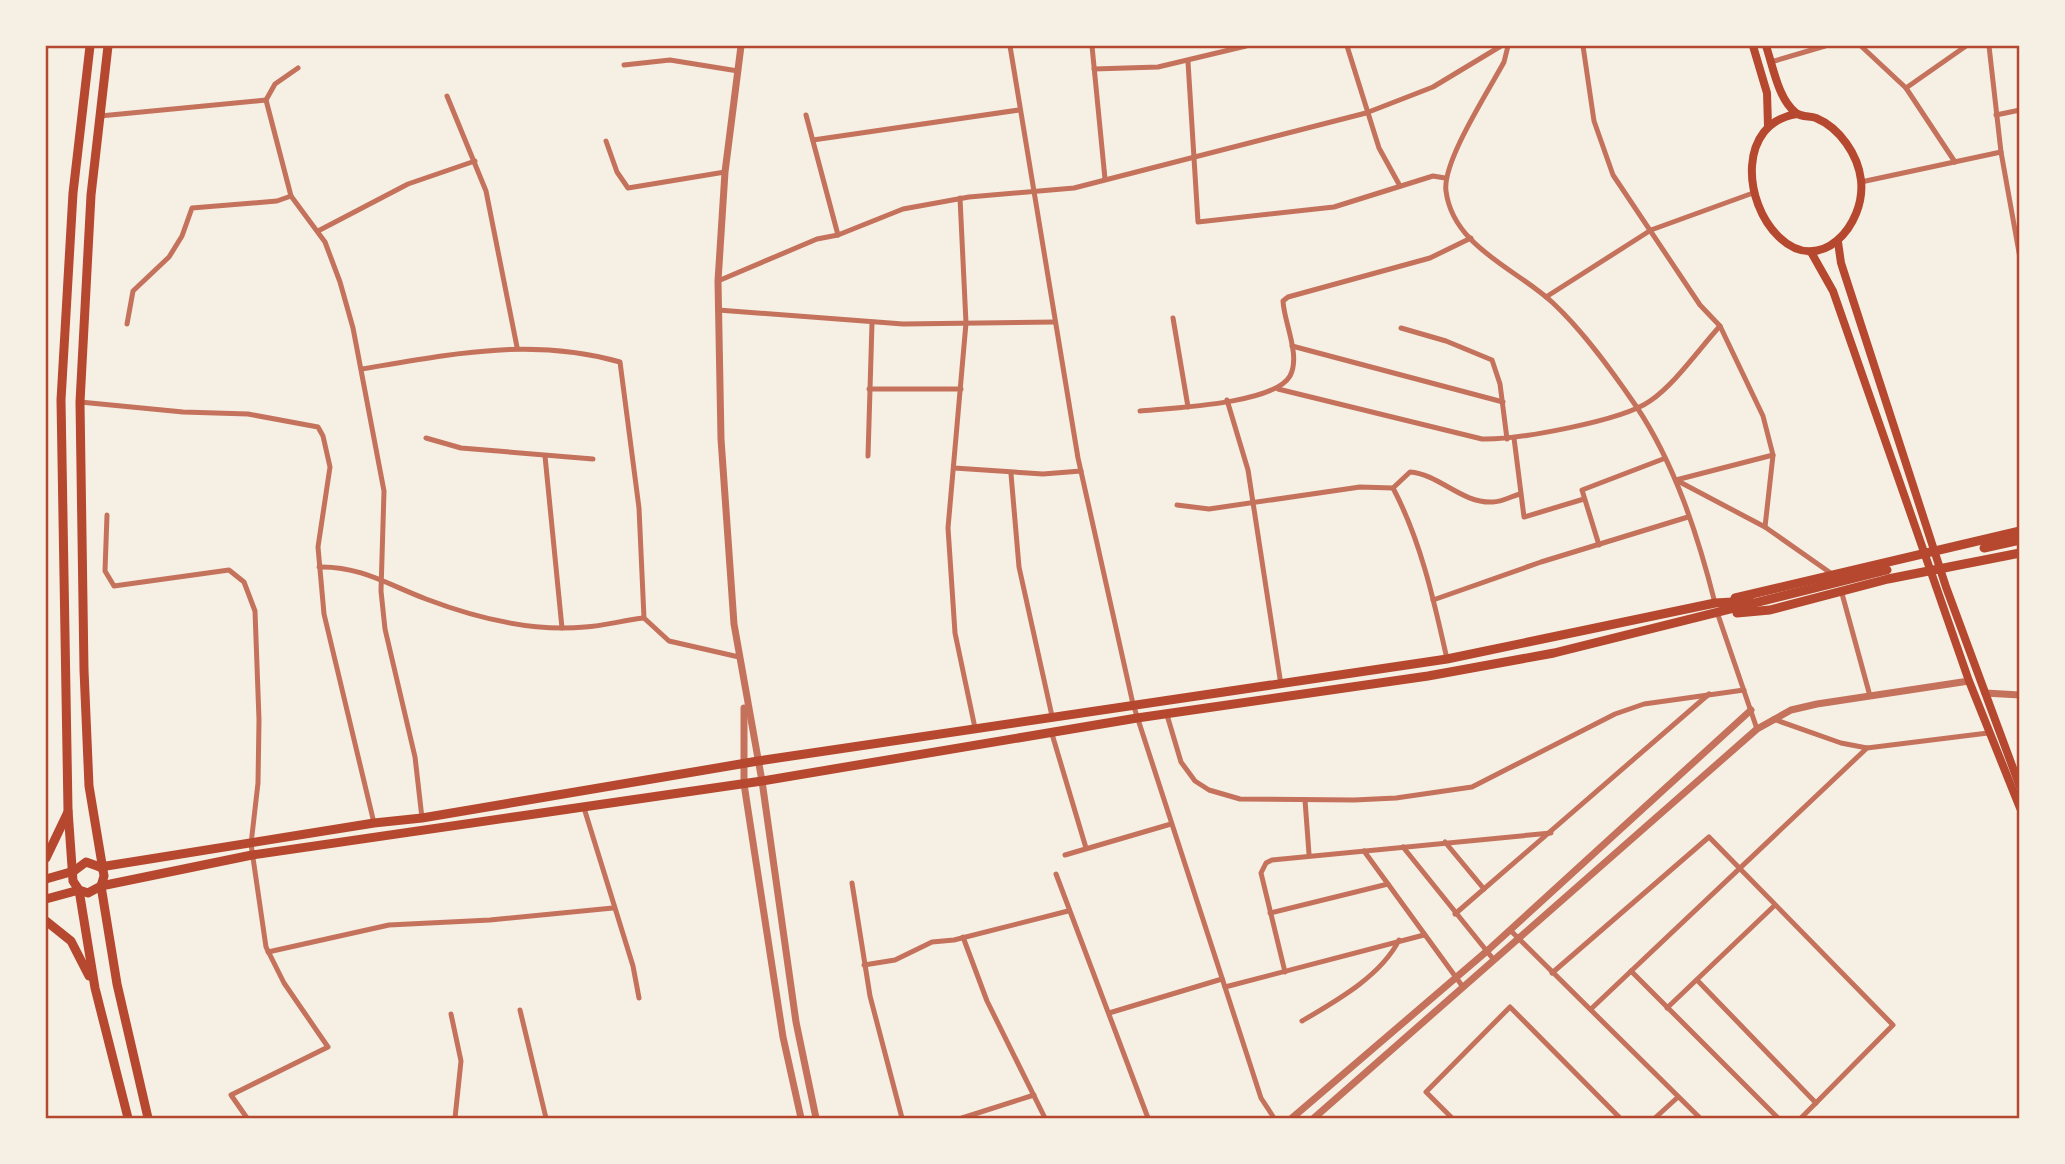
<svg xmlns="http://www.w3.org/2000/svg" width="2065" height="1164" font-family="Helvetica,sans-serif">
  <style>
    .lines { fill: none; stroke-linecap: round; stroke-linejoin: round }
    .minor { stroke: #c5725c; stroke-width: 5 }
    .tertiary { stroke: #c5725c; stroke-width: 7 }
    .secondary { stroke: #b5482f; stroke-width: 8 }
    .primary { stroke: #b5482f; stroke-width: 9 }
    .trunk { stroke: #b5482f; stroke-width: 9 }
    .neatline { fill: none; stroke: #b5482f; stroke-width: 2.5 }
  </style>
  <rect width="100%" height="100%" fill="#f6efe4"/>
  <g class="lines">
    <g class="minor">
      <path d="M 1010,46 L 1078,458 L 1133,704 L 1261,1098 L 1274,1118"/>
      <path d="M 1092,46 L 1105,179"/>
      <path d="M 1347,46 L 1379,148 L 1400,186"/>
      <path d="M 1508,46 L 1504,62 C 1489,90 1442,162 1446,191 C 1453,247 1517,269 1553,303 C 1584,332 1612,371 1636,406 C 1675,464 1698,536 1715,603"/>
      <path d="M 1583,46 L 1594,121 L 1613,175 L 1700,305 L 1720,326 L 1763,416 L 1773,455 L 1765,527"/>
      <path d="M 1861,46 L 1906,88 L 1955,162"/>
      <path d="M 1989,46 L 2001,152 L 2020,258"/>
      <path d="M 1188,62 L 1198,222 L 1334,207 L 1433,176 L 1445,178"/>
      <path d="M 1771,62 L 1825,46"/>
      <path d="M 624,65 L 670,60 L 738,71"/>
      <path d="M 298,68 L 275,84 L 266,100 L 291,196 L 325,242 L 340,282 L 353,328 L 384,491 L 381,591 L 385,629 L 415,757 L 422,818"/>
      <path d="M 1094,69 L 1158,67 L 1246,46"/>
      <path d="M 1906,88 L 1966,46"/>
      <path d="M 447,96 L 486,191 L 517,347"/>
      <path d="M 806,115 L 838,235"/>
      <path d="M 1996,115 L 2020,110"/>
      <path d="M 100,116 L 266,100"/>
      <path d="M 813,140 L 1019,110"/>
      <path d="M 606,141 L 617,172 L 628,188 L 725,172"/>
      <path d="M 1861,182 L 2001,152"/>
      <path d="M 960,198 L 966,323 L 948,528 L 955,633 L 975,728"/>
      <path d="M 318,231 L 408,184 L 475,161"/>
      <path d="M 718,281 L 817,239 L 838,235 L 903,209 L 969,197 L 1074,188 L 1366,113 L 1433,87 L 1501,46"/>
      <path d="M 1546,297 L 1651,230 L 1753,193"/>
      <path d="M 718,310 L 903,324 L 1055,322"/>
      <path d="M 1173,318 L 1188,407"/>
      <path d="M 127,324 L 133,291 L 169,257 L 182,236 L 192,208 L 277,201 L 291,196"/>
      <path d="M 1401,328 L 1446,341 L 1492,360 L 1500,384 L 1507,439"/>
      <path d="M 1292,346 L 1503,402"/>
      <path d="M 362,369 C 451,354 531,337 620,362 L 639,508 L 644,618 L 669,641 L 739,657"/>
      <path d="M 869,389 L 961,389"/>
      <path d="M 1278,389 L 1482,439 C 1517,440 1622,421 1650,401 C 1675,384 1699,349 1720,326"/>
      <path d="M 1227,400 L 1248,470 L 1281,685"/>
      <path d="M 80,402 L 183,412 L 248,414 L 318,427 L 323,436 L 330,467 L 318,547 L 324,614 L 374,823"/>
      <path d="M 1140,411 C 1172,408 1274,404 1290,376 C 1301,355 1284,323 1283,301 L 1288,297 L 1430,258 L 1471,238"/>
      <path d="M 426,438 L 461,448 L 593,459"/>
      <path d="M 1514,438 L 1524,517 L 1584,499"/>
      <path d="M 545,456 L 562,628"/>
      <path d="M 868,456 L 872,323"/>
      <path d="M 954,468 L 1043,474 L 1081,471"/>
      <path d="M 1011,474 L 1019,567 L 1052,716"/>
      <path d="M 1676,480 L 1765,527 L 1832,574"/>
      <path d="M 1676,480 L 1773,455"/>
      <path d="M 1393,488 C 1421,541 1434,601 1447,659"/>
      <path d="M 1177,505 L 1209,509 L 1360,487 L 1393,488 L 1410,472 C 1439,474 1462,504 1493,502 C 1502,502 1512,496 1520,494"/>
      <path d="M 107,515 L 105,571 L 114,586 L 229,570 L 244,582 L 255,611 L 259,720 L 258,783 L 251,844 L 266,947 L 284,983 L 328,1047 L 231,1095 L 247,1118"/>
      <path d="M 1599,545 L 1582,490 L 1663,459"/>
      <path d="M 319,567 C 360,566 389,585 426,599 C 476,618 532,632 585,627 C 604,626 624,620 644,618"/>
      <path d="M 1841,590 L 1870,696"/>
      <path d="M 1433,600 L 1541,562 L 1688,517"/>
      <path d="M 1717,612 L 1757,729"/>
      <path d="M 1167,715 L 1181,762 L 1195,781 L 1209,790 L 1240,799 L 1354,800 L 1396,798 L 1472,787 L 1615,714 L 1644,704 L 1744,690"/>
      <path d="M 1773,719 L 1841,743 L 1867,748 L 1988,733"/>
      <path d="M 1052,734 L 1086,848"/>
      <path d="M 1305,800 L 1309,854"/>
      <path d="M 584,808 L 633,966 L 639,998"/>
      <path d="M 1445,842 L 1484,889"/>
      <path d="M 1403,847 L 1494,960"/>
      <path d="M 1364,851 L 1463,987"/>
      <path d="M 1065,855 L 1171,824"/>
      <path d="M 1056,874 L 1148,1118"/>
      <path d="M 852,883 L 870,996 L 902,1118"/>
      <path d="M 1270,913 L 1388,884"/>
      <path d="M 1455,914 L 1709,694"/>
      <path d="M 1510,930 L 1700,1118"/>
      <path d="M 963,937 L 987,1001 L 1045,1118"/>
      <path d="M 268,952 L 389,925 L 490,920 L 613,908"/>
      <path d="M 864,965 L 895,960 L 932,942 L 954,940 L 1068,911"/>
      <path d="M 1631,971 L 1778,1118"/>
      <path d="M 1285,972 L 1261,873 L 1266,863 L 1272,860 L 1551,833"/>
      <path d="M 1552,973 L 1709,837 L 1893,1025 L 1801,1118"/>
      <path d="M 1697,980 L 1816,1103"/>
      <path d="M 1225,987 L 1424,935"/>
      <path d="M 1667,1008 L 1774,906"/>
      <path d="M 1591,1009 L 1867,748"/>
      <path d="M 520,1010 L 546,1118"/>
      <path d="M 1109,1013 L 1222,979"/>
      <path d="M 451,1014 L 461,1061 L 455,1118"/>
      <path d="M 1302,1021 C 1336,1001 1381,976 1399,940"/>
      <path d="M 962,1118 L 1034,1095"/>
      <path d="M 1452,1118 L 1426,1092 L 1510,1007 L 1620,1118"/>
      <path d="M 1655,1118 L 1678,1097"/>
    </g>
    <g class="tertiary">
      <path d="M 741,46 L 725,172 L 718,281 L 721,439 L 734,624 L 762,781 L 796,1022 L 816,1118"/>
      <path d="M 1985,693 L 2020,695"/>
      <path d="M 744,708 L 744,784 L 783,1037 L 801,1118"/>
      <path d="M 1292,1118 L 1487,951 L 1751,710"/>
      <path d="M 1314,1118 L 1757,729 L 1791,710 L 1817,704 L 1969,681"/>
    </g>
    <g class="secondary">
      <path d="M 1753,46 L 1767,93 L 1768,126"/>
      <path d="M 1766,46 C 1773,66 1778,99 1796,113 C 1801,117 1810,116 1816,118 C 1840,128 1858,155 1861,180 C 1866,225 1820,277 1779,237 C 1743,203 1737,123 1797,114"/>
      <path d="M 1838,242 L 1841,263 L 1946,587 L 2020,787"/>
      <path d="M 1811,252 L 1833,291 L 1969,681 L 2020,808"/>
    </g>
    <g class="primary">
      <path d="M 1984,548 L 2020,540"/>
      <path d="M 1735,598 L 2020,531"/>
      <path d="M 1737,613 L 1770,610 L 1888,579 L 2020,553"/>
      <path d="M 100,867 L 374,823 L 422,818 L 758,761 L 1447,659 L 1715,603 L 1750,601"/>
      <path d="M 101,886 L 252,855 L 762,781 L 1137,718 L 1428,676 L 1554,653 L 1887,570"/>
    </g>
    <g class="trunk">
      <path d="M 90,46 L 73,193 L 61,400 L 68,810 L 73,881 L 79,890 L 95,988 L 128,1118"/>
      <path d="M 108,46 L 91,195 L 80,402 L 84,670 L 89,786 L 104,876 L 101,886 L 117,984 L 148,1118"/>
      <path d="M 46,858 L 68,812"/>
      <path d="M 74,871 L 86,862 L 100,867"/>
      <path d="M 46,879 L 74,871"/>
      <path d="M 79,890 L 88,893 L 101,886"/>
      <path d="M 46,899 L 79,890"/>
      <path d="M 46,921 L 71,941 L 89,976"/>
    </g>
  </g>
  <rect width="2065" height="1164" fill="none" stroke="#f6efe4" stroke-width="94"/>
  <rect x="47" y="47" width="1971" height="1070" class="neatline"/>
</svg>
